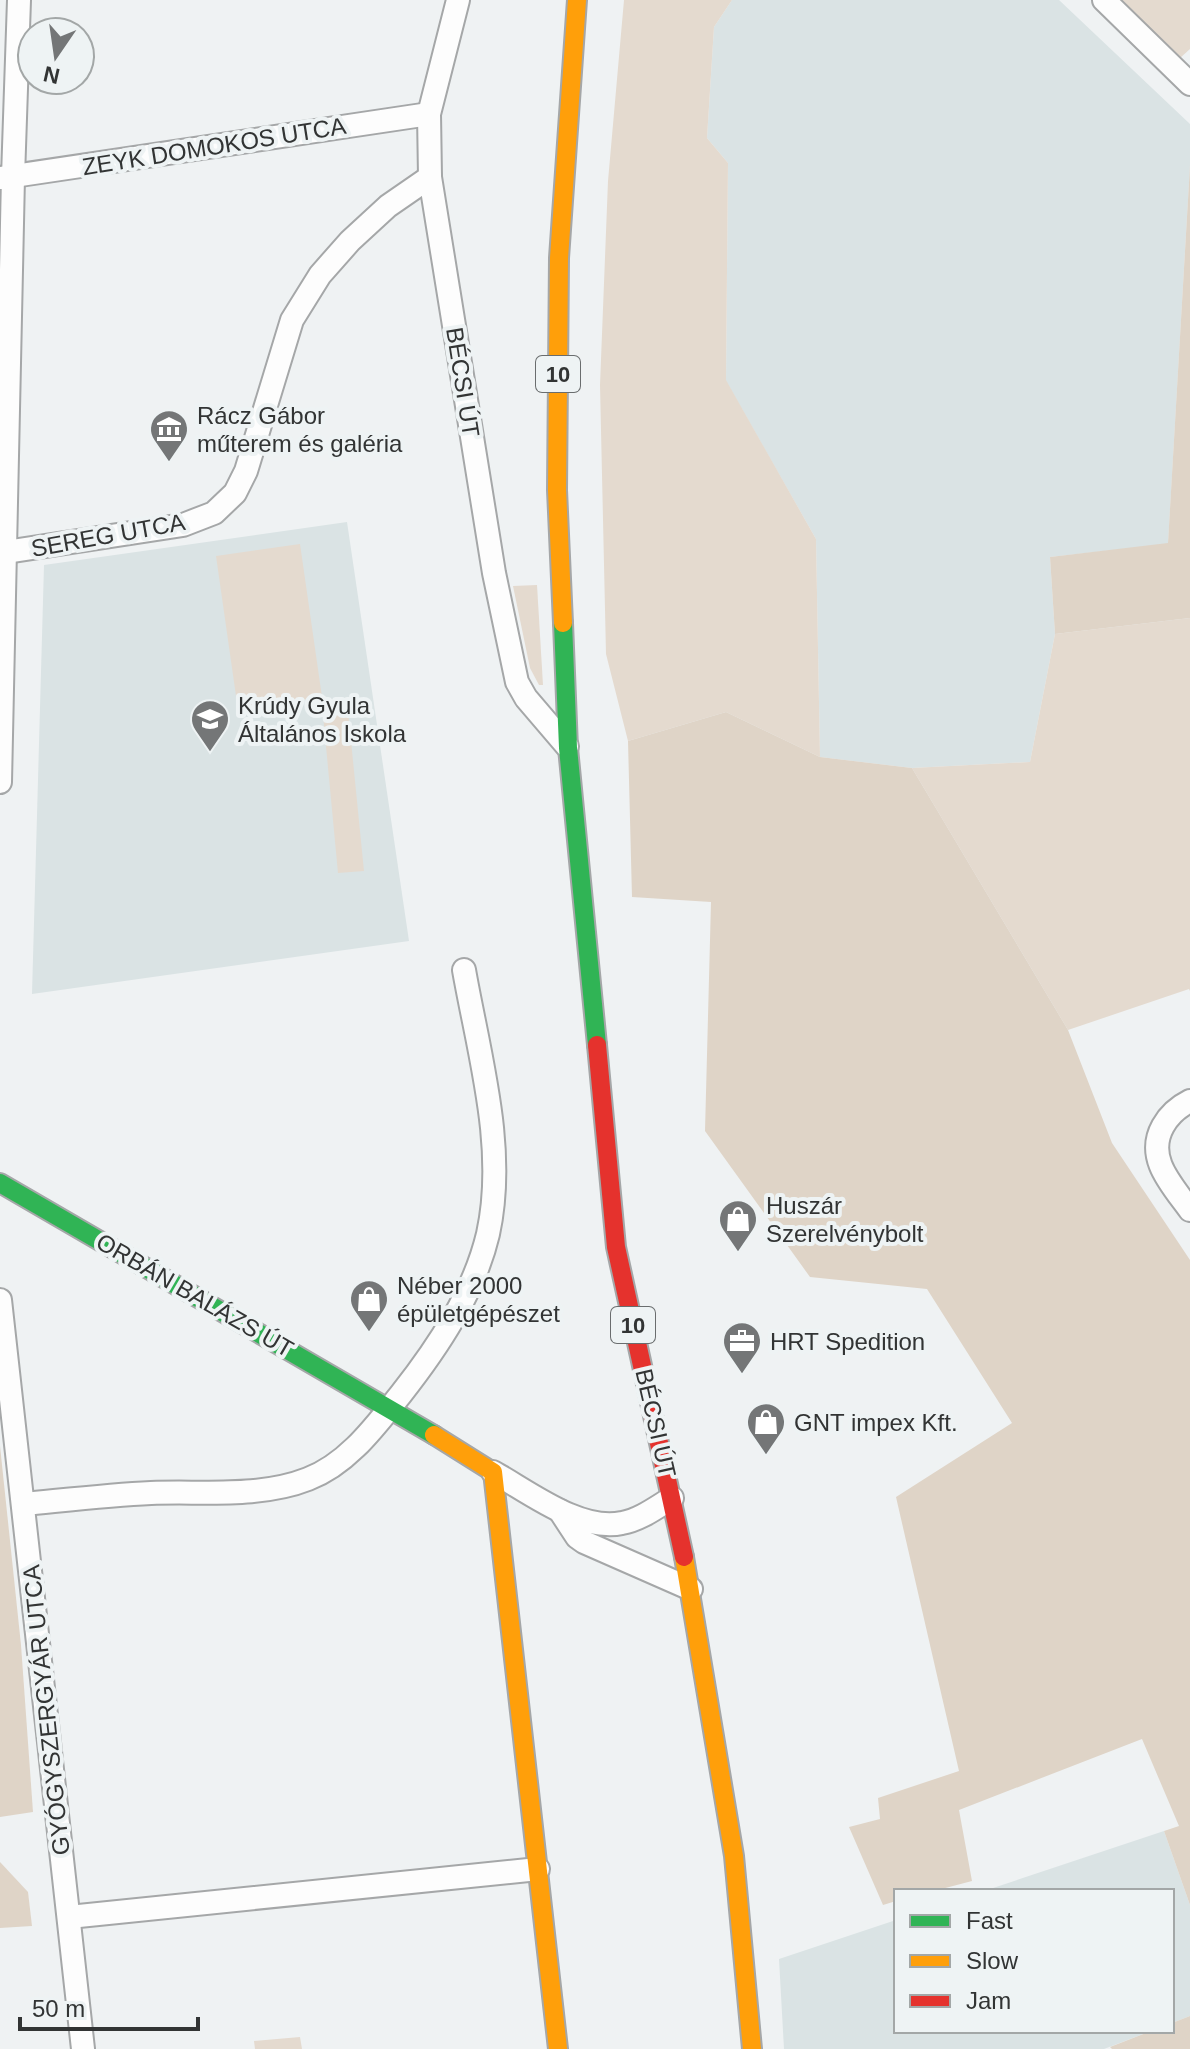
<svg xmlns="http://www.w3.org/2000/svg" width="1190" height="2049" font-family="Arial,sans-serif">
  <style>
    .built { fill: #dae3e4 }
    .green { fill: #e4dacf }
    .forest { fill: #dfd4c7 }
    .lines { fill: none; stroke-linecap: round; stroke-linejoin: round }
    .street-casing { stroke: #a5a7a8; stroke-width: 26 }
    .fast-casing { stroke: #a5a7a8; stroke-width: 22 }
    .slow-casing { stroke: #a5a7a8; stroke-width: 22 }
    .jam-casing { stroke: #a5a7a8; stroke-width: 22 }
    .street { stroke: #fdfdfd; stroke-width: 22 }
    .fast { stroke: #30b455; stroke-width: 18 }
    .slow { stroke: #ff9f0a; stroke-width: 18 }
    .jam { stroke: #e5322d; stroke-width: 18 }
    .labels { text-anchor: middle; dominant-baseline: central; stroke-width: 8; stroke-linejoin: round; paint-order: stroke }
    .shield { fill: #eef3f4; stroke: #6a6d6e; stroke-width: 2 }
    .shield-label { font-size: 22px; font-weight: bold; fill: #323434 }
    .street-label { font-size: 24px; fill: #323434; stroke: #eef3f4 }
    .poi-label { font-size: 24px; fill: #323434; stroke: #eef3f4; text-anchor: start }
  </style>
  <rect width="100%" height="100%" fill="#eff2f3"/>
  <g class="built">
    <path d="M 732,0 L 1059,0 L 1190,124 L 1190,165 L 1168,544 L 1050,557 L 1055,634 L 1030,762 L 912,768 L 820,757 L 816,539 L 726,381 L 728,163 L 707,138 L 714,27 Z"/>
    <path d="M 347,522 L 409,941 L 32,994 L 44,565 Z"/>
    <path d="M 1164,1831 L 1190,1905 L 1190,2016 L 1172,2023 L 1172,1891 L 984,1891 Z"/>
    <path d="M 896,1920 L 896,2031 L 1151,2031 L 1104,2049 L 784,2049 L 779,1959 Z"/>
  </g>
  <g class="green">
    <path d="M 624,0 L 732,0 L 714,27 L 707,138 L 728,163 L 726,380 L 816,539 L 820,757 L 726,712 L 628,741 L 606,654 L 600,385 L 608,181 Z"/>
    <path d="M 1121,0 L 1190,0 L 1190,49 L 1180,58 Z"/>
    <path d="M 300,544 L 322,697 L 238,710 L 216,556 Z"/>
    <path d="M 537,585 L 543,685 L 539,685 L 530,668 L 513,586 Z"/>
    <path d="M 1190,618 L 1190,991 L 1189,989 L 1068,1030 L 912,768 L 1030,762 L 1055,634 Z"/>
    <path d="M 347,701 L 364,871 L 338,873 L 322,704 Z"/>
    <path d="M 300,2037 L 302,2049 L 255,2049 L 254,2041 Z"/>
  </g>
  <g class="forest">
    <path d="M 1190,165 L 1190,618 L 1055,634 L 1050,557 L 1168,543 Z"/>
    <path d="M 726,712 L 820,757 L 912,768 L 1068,1030 L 1112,1143 L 1190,1260 L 1190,1905 L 1164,1831 L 1179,1826 L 1142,1739 L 959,1810 L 972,1881 L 934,1891 L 896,1891 L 896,1901 L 883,1905 L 849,1827 L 880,1819 L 878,1798 L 959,1771 L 896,1497 L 1012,1423 L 927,1289 L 810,1277 L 705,1131 L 711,902 L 632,897 L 628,741 Z"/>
    <path d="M 0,1446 L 21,1645 L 33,1812 L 0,1817 Z"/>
    <path d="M 0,1862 L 28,1892 L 32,1926 L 0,1928 Z"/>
    <path d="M 1190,2016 L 1190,2049 L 1112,2049 L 1110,2047 L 1151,2031 L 1172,2031 L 1172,2023 Z"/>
  </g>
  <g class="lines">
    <defs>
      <g id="street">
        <path d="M 458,0 L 429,114 L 430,177 L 494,573 L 517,682 L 526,698 L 567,746"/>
        <path d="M 1104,0 L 1190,84"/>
        <path d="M 0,178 L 429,114"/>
        <path d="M 0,553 L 183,525 L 214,513 L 235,493 L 246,471 L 292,320 L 320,275 L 350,241 L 388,206 L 430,177"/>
        <path d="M 0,782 L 13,177 L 19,0"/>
        <path d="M 1190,1101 C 1178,1107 1169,1115 1163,1126 C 1145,1158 1172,1185 1190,1210"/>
        <path d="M 0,1300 L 83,2049"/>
        <path d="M 493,1472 C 529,1492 580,1532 622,1523 C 640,1520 657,1507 672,1498"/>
        <path d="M 24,1504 C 66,1500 109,1495 151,1493 C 202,1491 260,1498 308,1479 C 348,1464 376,1425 401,1394 C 438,1347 474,1293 488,1234 C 507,1148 479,1055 464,970"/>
        <path d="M 560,1511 L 577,1537 L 584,1542 L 691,1589"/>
        <path d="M 69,1917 L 538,1869"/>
      </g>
      <g id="fast">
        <path d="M 563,623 L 568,748 L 597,1045"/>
        <path d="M 0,1183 L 434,1435"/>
      </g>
      <g id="slow">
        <path d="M 563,623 L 557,490 L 559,258 L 577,0"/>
        <path d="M 434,1435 L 493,1472 L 558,2049"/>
        <path d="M 684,1557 L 734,1856 L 752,2049"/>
      </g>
      <path id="jam" d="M 597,1045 L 616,1247 L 684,1557"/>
    </defs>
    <use href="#street" class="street-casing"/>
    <use href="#fast" class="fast-casing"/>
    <use href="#slow" class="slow-casing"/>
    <use href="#jam" class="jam-casing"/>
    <use href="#street" class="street"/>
    <use href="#fast" class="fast"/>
    <use href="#slow" class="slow"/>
    <use href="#jam" class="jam"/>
  </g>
  <defs>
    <symbol id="museum-pin" viewBox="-11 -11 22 30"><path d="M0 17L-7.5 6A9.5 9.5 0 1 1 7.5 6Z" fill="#747677" stroke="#eef3f4"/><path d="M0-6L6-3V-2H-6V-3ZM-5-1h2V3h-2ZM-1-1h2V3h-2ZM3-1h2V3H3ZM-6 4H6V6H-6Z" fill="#fff"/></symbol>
    <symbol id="school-pin" viewBox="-11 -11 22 30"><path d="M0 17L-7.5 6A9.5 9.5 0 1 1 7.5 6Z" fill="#747677" stroke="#eef3f4"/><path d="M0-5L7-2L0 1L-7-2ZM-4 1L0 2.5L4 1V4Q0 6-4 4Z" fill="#fff"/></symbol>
    <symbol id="shop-pin" viewBox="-11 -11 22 30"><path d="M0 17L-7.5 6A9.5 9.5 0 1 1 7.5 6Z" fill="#747677" stroke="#eef3f4"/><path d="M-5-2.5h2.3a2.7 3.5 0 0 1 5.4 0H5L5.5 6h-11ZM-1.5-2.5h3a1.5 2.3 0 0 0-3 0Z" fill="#fff"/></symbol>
    <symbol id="office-pin" viewBox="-11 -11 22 30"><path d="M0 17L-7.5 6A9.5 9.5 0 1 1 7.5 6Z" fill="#747677" stroke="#eef3f4"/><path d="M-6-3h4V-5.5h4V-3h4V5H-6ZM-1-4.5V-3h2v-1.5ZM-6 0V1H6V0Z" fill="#fff"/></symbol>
  </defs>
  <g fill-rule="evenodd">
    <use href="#museum-pin" x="147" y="407" width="44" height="60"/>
    <use href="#school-pin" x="188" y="697" width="44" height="60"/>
    <use href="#shop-pin" x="716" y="1197" width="44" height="60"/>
    <use href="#shop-pin" x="347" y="1277" width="44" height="60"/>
    <use href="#office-pin" x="720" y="1319" width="44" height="60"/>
    <use href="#shop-pin" x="744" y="1400" width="44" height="60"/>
  </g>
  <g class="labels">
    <g class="shield">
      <rect x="536" y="356" width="44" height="36" rx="6"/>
      <rect x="611" y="1307" width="44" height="36" rx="6"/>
    </g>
    <g class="shield-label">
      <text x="558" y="374">10</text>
      <text x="633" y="1325">10</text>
    </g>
    <g class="street-label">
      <text transform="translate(214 146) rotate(-9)">ZEYK DOMOKOS UTCA</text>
      <text transform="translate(463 382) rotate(81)">BÉCSI ÚT</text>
      <text transform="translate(108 535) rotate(-10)">SEREG UTCA</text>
      <text transform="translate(195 1295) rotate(30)">ORBÁN BALÁZS ÚT</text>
      <text transform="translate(656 1423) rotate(77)">BÉCSI ÚT</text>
      <text transform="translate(46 1710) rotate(-96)">GYÓGYSZERGYÁR UTCA</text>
    </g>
    <g class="poi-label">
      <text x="197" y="415">Rácz Gábor<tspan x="197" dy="28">műterem és galéria</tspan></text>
      <text x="238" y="705">Krúdy Gyula<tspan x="238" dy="28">Általános Iskola</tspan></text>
      <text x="766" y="1205">Huszár<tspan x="766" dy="28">Szerelvénybolt</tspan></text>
      <text x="397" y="1285">Néber 2000<tspan x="397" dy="28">épületgépészet</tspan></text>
      <text x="770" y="1341">HRT Spedition</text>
      <text x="794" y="1422">GNT impex Kft.</text>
    </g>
  </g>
  <rect x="894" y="1889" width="280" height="144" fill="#eef3f4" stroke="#a3a7a7" stroke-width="2"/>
  <rect x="910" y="1915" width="40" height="12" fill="#30b455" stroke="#a3a7a7" stroke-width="2"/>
  <text x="966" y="1929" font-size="24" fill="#323434">Fast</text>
  <rect x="910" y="1955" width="40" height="12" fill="#ff9f0a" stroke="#a3a7a7" stroke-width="2"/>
  <text x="966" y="1969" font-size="24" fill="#323434">Slow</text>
  <rect x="910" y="1995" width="40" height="12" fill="#e5322d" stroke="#a3a7a7" stroke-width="2"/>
  <text x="966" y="2009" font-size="24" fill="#323434">Jam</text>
  <g transform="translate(56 56) rotate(193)"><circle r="38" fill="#eef3f4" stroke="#a3a7a7" stroke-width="2"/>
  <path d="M0-6L14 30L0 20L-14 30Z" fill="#747677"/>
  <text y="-12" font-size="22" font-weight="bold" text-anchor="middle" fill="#323434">N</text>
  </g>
  <path d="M20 2017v12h178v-12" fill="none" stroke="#323434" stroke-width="4"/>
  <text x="32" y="2017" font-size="24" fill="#323434" stroke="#eef3f4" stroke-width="6" paint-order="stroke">50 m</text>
</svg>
